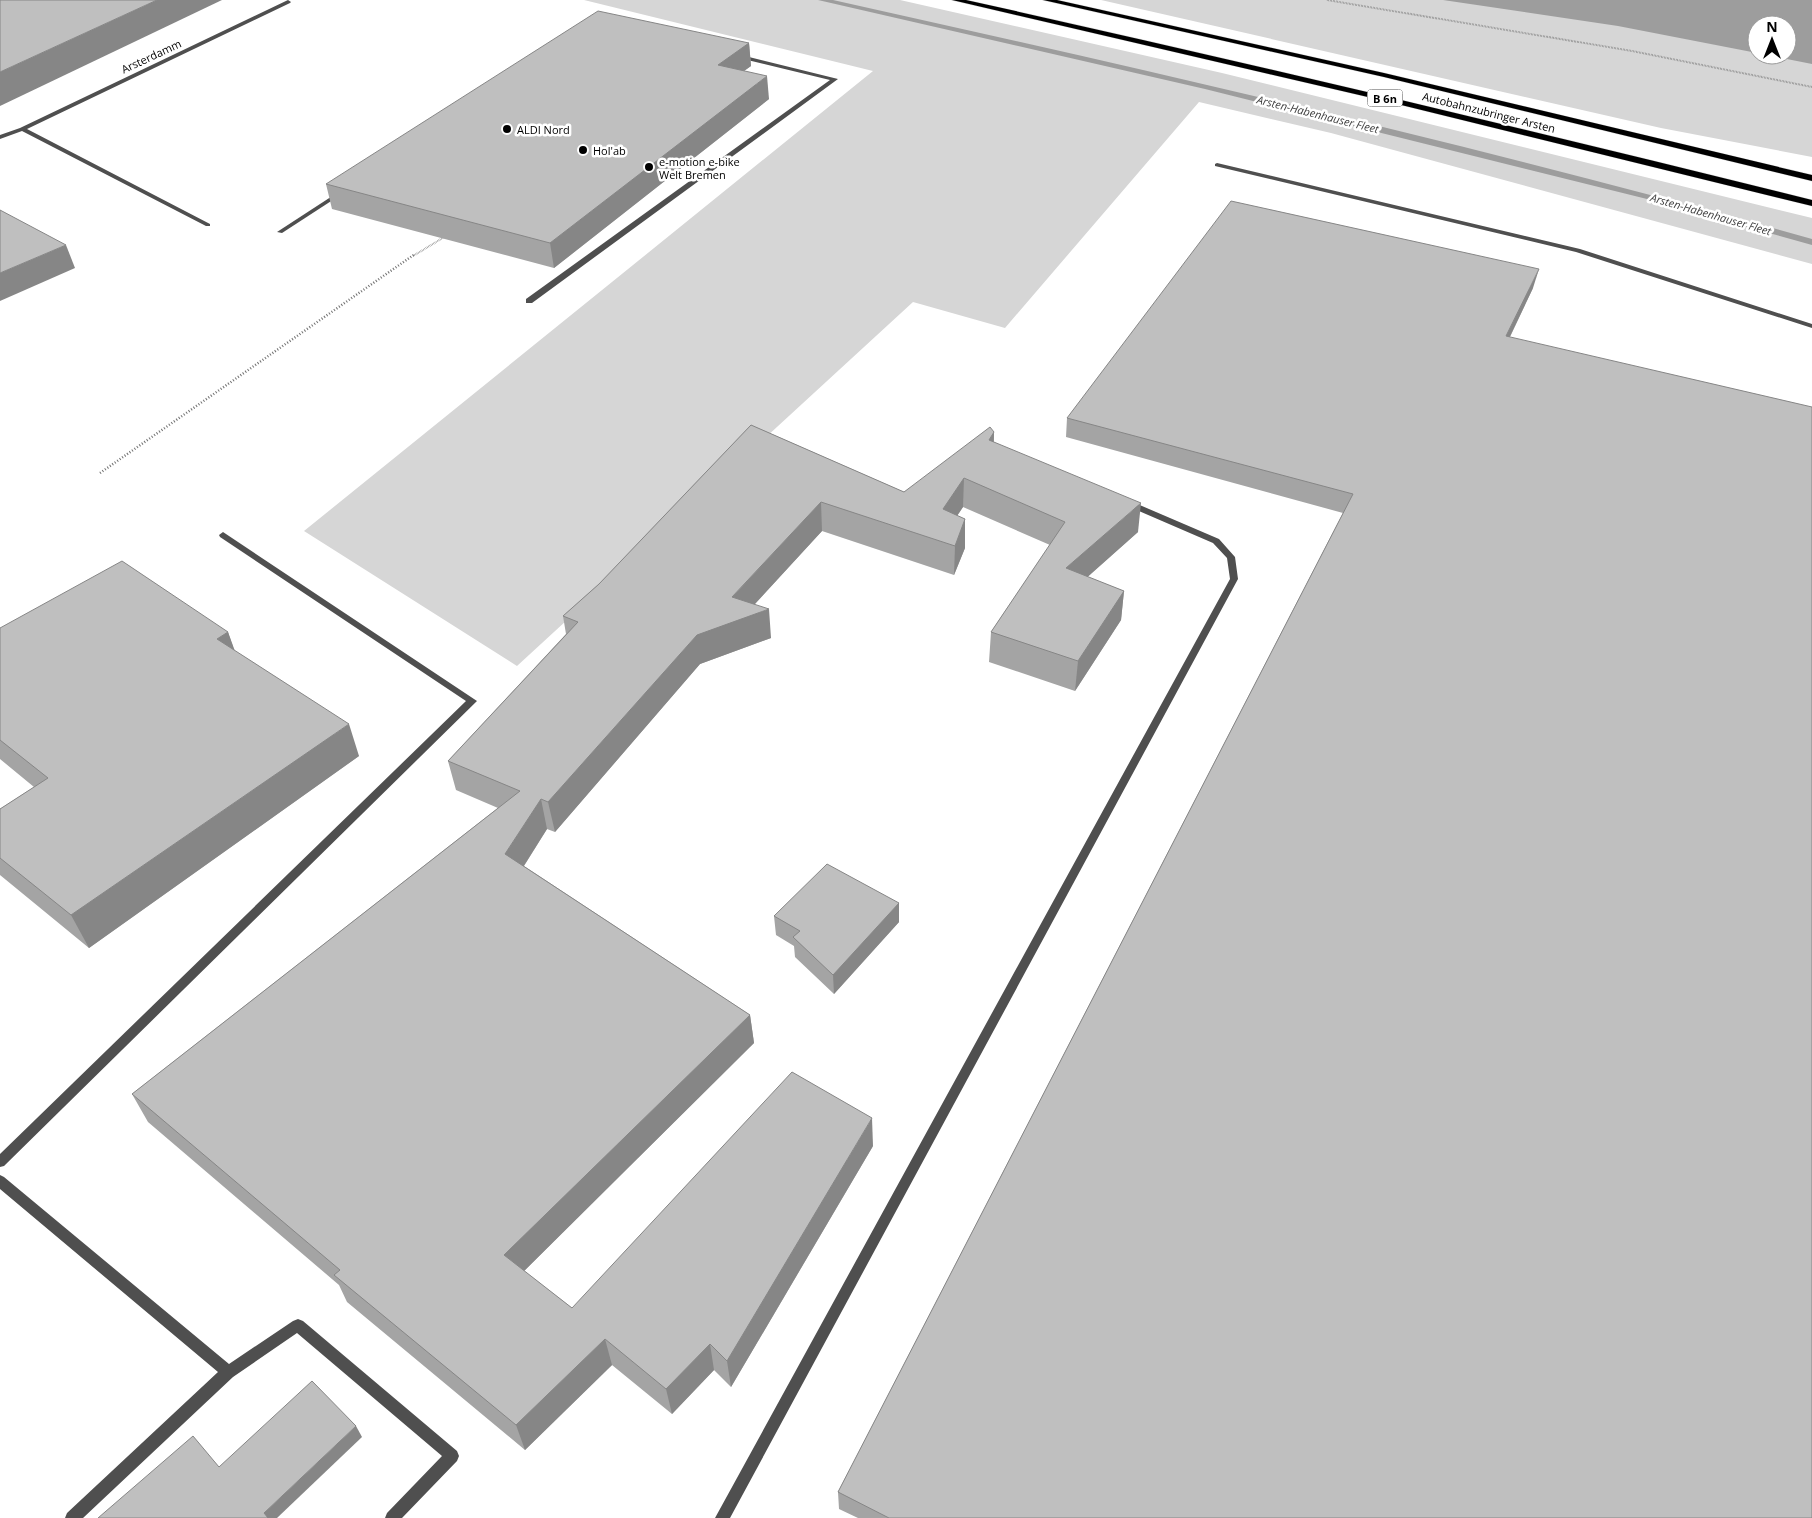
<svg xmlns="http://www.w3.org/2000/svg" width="1812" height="1518" font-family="'Open Sans',sans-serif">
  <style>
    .green { fill: #d6d6d6; fill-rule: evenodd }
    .water { fill: #9d9d9d }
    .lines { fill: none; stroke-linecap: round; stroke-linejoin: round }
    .stream { fill: #9d9d9d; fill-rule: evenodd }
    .trunk-casing { stroke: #dbdbdb; stroke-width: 1 }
    .path-far1 { stroke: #717171; stroke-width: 2; stroke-dasharray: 0.5 1; stroke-linecap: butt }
    .path { stroke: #717171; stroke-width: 2.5; stroke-dasharray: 1 2; stroke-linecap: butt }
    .service { fill: #4f4f4f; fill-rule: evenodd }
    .trunk { fill: #000; fill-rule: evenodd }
    .wall { fill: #a4a4a4 }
    .shaded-wall { fill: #868686 }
    .building { fill: #bfbfbf; stroke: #868686 }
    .poi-dot { fill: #000; stroke: #fff; stroke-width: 2 }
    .labels { text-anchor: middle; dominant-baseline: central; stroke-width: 5; stroke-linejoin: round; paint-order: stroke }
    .far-street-label { font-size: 11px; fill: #000; stroke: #fff }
    .shield { fill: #fff; stroke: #4c4c4c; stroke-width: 1 }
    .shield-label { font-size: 11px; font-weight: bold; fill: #000 }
    .far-water-label { font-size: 11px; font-style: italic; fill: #3e3e3e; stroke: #fff }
    .far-poi-label { font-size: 11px; fill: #000; stroke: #fff; text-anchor: start }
  </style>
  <rect width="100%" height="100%" fill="#fff"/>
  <g class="green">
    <path d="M 584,0 L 900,0 L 1222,73 L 1812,218 L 1812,264 L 1331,133 L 1199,102 L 1005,328 L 913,302 L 517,666 L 304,531 L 873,71 Z"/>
    <path d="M 1101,0 L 1812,0 L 1812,157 L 1661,128 ZM 1757,25 L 1787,25 L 1787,55 L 1757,55 Z"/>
  </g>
  <path class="water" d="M 1443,0 L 1812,0 L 1812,64 L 1767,55 L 1787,55 L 1787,25 L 1757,25 L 1757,53 L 1618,26 Z"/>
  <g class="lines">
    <path class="stream" d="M 818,0 L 833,0 C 1161,73 1488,148 1812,239 L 1812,245 L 1651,200 L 1205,89 Z"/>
    <defs>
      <g id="trunk">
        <path d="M 952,0 L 966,0 C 1249,63 1531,130 1812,200 L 1812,206 L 1385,101 Z"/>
        <path d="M 1043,0 L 1057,0 L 1384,73 L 1812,175 L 1812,181 L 1384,77 Z"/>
      </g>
    </defs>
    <use href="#trunk" class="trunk-casing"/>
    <g class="path-far1">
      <path d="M 1327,0 L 1632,51 L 1812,87"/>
      <path d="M 413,256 L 446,236"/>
    </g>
    <path class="path" d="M 100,473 L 415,254"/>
    <g class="service">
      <path d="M 288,0 L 291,2 L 290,3 L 27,129 L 210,224 L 210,226 L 206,226 L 22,131 L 0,139 L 0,135 L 20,128 Z"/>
      <path d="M 737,54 L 838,79 L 532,303 L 526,303 L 526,299 L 830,80 L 735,57 L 734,56 Z"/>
      <path d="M 1217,163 L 1580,249 L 1812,324 L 1812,328 L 1576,252 L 1215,166 L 1215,164 Z"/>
      <path d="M 340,191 L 342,192 L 342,194 L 282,233 L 277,232 Z"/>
      <path d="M 1128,500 L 1219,539 L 1235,557 L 1238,579 L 730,1518 L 715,1518 L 1230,579 L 1227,558 L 1213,543 L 1125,505 L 1124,503 Z"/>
      <path d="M 223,532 L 477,701 L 4,1166 L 0,1167 L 0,1154 L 466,701 L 220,537 L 219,535 Z"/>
      <path d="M 0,1175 L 4,1177 L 229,1364 L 293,1321 L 298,1319 L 303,1321 L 457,1451 L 459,1456 L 457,1461 L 402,1518 L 385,1518 L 387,1513 L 442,1456 L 297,1333 L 233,1377 L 83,1518 L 65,1518 L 67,1513 L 218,1372 L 0,1189 Z"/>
    </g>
    <use href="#trunk" class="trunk"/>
  </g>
  <g class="wall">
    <path d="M 749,43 L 751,66 L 744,71 L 769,99 L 554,268 L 332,209 L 326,184 Z"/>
    <path d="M 1533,288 L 1510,337 L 1812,1518 L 858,1518 L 839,1509 L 838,1492 L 1343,513 L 1066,437 L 1067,418 Z"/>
    <path d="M 751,425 L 904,492 L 994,432 L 994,442 L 1138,532 L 1087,577 L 1124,591 L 1121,620 L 1075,691 L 989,662 L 991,632 L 1050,545 L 963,507 L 957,516 L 965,519 L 965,548 L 954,575 L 822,531 L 755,604 L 771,638 L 700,664 L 555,832 L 547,829 L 524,866 L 750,1015 L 754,1043 L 524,1271 L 572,1308 L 873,1146 L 731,1387 L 714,1370 L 672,1414 L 612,1365 L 525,1450 L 347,1302 L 339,1285 L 148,1122 L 132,1094 L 498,808 L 456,790 L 448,761 L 566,634 L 563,616 L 599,584 Z"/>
    <path d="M 0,628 L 228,632 L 234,650 L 359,756 L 89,948 L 0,875 L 0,809 L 34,787 L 0,759 Z"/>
    <path d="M 899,903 L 899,922 L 834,994 L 795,957 L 794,946 L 776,935 L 774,916 Z"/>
  </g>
  <g class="shaded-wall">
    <path d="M 157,0 L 222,0 L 0,106 L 0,72 Z"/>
    <path d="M 749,43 L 751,66 L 720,88 L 718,65 Z"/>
    <path d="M 767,76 L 769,99 L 554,268 L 550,243 Z"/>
    <path d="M 66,245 L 75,268 L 0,301 L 0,273 Z"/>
    <path d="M 1539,269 L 1533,288 L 1501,355 L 1506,336 Z"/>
    <path d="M 994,432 L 993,460 L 989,440 Z"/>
    <path d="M 964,478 L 963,507 L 942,538 L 943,509 Z"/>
    <path d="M 821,502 L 822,531 L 741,619 L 769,609 L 771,638 L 700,664 L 555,832 L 548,802 L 697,635 Z"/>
    <path d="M 1141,503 L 1138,532 L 1064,598 L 1066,568 Z"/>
    <path d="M 965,519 L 965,548 L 954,575 L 955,546 Z"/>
    <path d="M 1124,591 L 1121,620 L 1075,691 L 1078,661 Z"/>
    <path d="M 228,632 L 240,665 L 217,639 Z"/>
    <path d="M 349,724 L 359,756 L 89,948 L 71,915 Z"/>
    <path d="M 541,799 L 547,829 L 513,883 L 505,854 Z"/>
    <path d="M 899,903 L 899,922 L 834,994 L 833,975 Z"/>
    <path d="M 750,1015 L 754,1043 L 513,1282 L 504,1255 Z"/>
    <path d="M 872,1118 L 873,1146 L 731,1387 L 727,1361 Z"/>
    <path d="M 605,1339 L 612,1365 L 525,1450 L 516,1425 Z"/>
    <path d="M 710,1344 L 714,1370 L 672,1414 L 666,1389 Z"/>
    <path d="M 356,1426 L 362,1437 L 277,1518 L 267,1518 L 264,1513 Z"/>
  </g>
  <g class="building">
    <path d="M 0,0 L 157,0 L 0,72 Z"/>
    <path d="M 598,11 L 749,43 L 718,65 L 767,76 L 550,243 L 326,184 Z"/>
    <path d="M 1231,201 L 1539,269 L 1506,336 L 1812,407 L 1812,1518 L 889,1518 L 838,1492 L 1353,494 L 1067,418 Z"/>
    <path d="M 0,210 L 66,245 L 0,273 Z"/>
    <path d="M 751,425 L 904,492 L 990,427 L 994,432 L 989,440 L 1141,503 L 1066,568 L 1124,591 L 1078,661 L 991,632 L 1065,522 L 964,478 L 943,509 L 965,519 L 955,546 L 821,502 L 732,597 L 769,609 L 697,635 L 548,802 L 541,799 L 505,854 L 750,1015 L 504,1255 L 572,1308 L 792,1072 L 872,1118 L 727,1361 L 710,1344 L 666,1389 L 605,1339 L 516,1425 L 334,1275 L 340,1270 L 132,1094 L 520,791 L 448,761 L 578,622 L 563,616 L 599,584 Z"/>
    <path d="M 122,561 L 228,632 L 217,639 L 349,724 L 71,915 L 0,858 L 0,809 L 48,778 L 0,740 L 0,628 Z"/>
    <path d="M 827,864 L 899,903 L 833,975 L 793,937 L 800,931 L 774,916 Z"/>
    <path d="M 312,1381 L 356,1426 L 264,1513 L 268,1518 L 98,1518 L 193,1436 L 219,1467 Z"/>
  </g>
  <g class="poi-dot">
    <circle cx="507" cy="129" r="5"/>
    <circle cx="583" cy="150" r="5"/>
    <circle cx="649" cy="167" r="5"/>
  </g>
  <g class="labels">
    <g class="far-street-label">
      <text transform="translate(151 56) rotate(-25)">Arsterdamm</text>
      <text transform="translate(1489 112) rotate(14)">Autobahnzubringer Arsten</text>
    </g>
    <rect class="shield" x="1367.5" y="89.5" width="35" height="17" rx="4"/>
    <g class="shield-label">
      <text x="1385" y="98">B 6n</text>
    </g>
    <g class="far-water-label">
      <text transform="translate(1318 114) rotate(14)">Arsten-Habenhauser Fleet</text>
      <text transform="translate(1711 214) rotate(16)">Arsten-Habenhauser Fleet</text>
    </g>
    <g class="far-poi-label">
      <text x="517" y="129">ALDI Nord</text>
      <text x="593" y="150">Hol'ab</text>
      <text x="659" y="161">e-motion e-bike<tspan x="659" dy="13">Welt Bremen</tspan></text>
    </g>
  </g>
  <g transform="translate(1772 40)"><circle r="24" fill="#ffffff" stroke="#999999"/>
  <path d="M0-4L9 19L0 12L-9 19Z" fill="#000000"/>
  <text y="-8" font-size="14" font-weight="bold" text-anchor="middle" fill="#000000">N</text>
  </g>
</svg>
